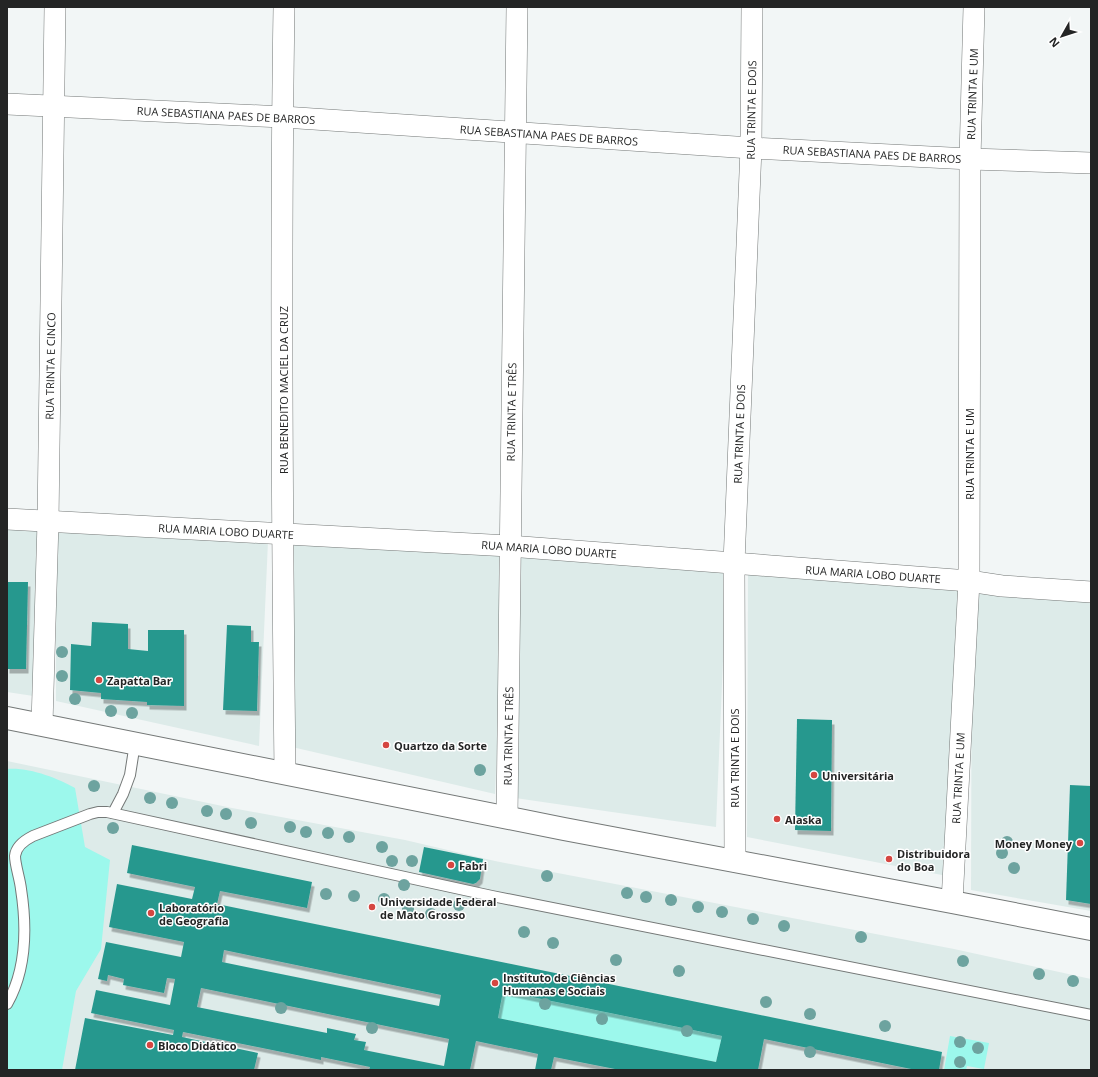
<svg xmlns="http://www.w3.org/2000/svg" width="1098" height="1077" font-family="'Open Sans',sans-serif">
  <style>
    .built { fill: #ddebe9 }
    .green { fill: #9cf8ec }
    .building { fill: #28988e; fill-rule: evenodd; filter: url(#shadow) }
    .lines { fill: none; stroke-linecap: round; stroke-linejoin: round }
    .lane-casing { stroke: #747877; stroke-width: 12 }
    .street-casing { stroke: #747877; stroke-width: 22 }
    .secondary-casing { stroke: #747877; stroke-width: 24 }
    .lane { stroke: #fff; stroke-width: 10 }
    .street { stroke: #fff; stroke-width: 21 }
    .secondary { stroke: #fff; stroke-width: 22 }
    .tree { fill: #6da39f }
    .poi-dot { fill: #d54641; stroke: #fff; stroke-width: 1.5 }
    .labels { text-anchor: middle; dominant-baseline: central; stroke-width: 3; stroke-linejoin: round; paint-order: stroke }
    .street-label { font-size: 11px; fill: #242525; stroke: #fff }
    .poi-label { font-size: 11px; font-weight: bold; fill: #242525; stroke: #fff; text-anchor: start }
  </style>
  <defs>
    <filter id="shadow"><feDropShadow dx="2.5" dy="4.5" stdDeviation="0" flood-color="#0004"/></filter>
  </defs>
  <rect width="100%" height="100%" fill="#f2f6f6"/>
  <g class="built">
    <path d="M 7,525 L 46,528 L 40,697 L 7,692 Z"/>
    <path d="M 56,526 L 268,541 L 259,746 L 56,701 Z"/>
    <path d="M 293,539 L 505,555 L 495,794 L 292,747 Z"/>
    <path d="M 515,549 L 727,565 L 716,827 L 515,798 Z"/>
    <path d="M 748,570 L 960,585 L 947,876 L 747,837 Z"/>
    <path d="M 972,590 L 1091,599 L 1091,911 L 971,890 Z"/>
    <path d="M 7,761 L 232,808 L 405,840 L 495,861 L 954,949 L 1091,979 L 1091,1070 L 7,1070 Z"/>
  </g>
  <g class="green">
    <path d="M 7,769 C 29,767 57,778 75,788 L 85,847 L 110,860 L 101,949 L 76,991 L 62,1070 L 7,1070 Z"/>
    <path d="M 503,991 L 722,1036 L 716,1062 L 498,1018 Z"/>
    <path d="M 950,1036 L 989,1043 L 984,1069 L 967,1066 L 966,1070 L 944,1070 Z"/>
  </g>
  <g class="building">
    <path d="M 7,582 L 28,582 L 26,669 L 7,669 Z"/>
    <path d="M 92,622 L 128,624 L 128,649 L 148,651 L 148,630 L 184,630 L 184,706 L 147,705 L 147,702 L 101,699 L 101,693 L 70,690 L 71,644 L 91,646 Z"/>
    <path d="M 227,625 L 251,626 L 251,642 L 259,642 L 257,711 L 223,710 Z"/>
    <path d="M 797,719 L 832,720 L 831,831 L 795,830 Z"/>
    <path d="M 1070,785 L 1091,786 L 1091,904 L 1066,900 Z"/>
    <path d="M 132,845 L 312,882 L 307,908 L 220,891 L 217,904 L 942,1052 L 939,1070 L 916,1070 L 764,1039 L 758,1070 L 620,1070 L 554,1057 L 551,1070 L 535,1070 L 538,1054 L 476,1041 L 470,1070 L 369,1070 L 370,1067 L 321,1057 L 321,1060 L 183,1032 L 182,1037 L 258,1053 L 254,1070 L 75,1070 L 85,1018 L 173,1035 L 174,1030 L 91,1013 L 96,990 L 170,1005 L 175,979 L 167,978 L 164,993 L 123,985 L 124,979 L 108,975 L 107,981 L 98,979 L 106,942 L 181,957 L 184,942 L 109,927 L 117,884 L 192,899 L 195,887 L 127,873 ZM 224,950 L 441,995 L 439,1006 L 222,962 ZM 201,988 L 449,1039 L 444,1066 L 364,1050 L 366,1042 L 354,1040 L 356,1034 L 327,1028 L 327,1033 L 197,1007 ZM 503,991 L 722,1036 L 716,1062 L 498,1018 Z"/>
    <path d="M 424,847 L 483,859 L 480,879 L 476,883 L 473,884 L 419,872 Z"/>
  </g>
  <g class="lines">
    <defs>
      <g id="lane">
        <path d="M 113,813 L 123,794 L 130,775 L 135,743"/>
        <path d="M 7,1004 C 27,969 27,928 21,889 C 20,879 15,865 15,856 C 16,846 25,840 33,836 L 90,814 L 98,812 L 107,812 L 492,896 L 1091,1015"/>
      </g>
      <g id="street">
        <path d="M 284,7 C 280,262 282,518 285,773"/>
        <path d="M 7,104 L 283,117 L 751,148 L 970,159 L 1091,163"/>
        <path d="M 7,519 L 509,546 L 969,581 L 1002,586 L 1091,592"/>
        <path d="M 42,724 L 48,522 L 55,7"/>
        <path d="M 507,817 L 517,7"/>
        <path d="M 735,861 L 734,563 L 751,148 L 752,7"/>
        <path d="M 952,902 L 969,581 L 970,159 L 974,7"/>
      </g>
      <path id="secondary" d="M 7,718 L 564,829 L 952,902 L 1091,929"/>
    </defs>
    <use href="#lane" class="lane-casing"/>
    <use href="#street" class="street-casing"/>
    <use href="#secondary" class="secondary-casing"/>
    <use href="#lane" class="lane"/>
    <use href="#street" class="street"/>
    <use href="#secondary" class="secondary"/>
  </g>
  <g class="tree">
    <circle cx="62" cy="652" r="6"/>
    <circle cx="62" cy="676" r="6"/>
    <circle cx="75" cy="699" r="6"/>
    <circle cx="111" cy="711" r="6"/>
    <circle cx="132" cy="713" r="6"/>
    <circle cx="480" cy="770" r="6"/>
    <circle cx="94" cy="786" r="6"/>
    <circle cx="150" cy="798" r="6"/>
    <circle cx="172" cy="803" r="6"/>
    <circle cx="207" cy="811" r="6"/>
    <circle cx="226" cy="814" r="6"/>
    <circle cx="251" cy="823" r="6"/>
    <circle cx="290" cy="827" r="6"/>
    <circle cx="113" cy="828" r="6"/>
    <circle cx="306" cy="832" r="6"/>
    <circle cx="328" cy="833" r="6"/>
    <circle cx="349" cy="837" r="6"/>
    <circle cx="1007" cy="842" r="6"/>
    <circle cx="382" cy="847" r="6"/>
    <circle cx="1002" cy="853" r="6"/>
    <circle cx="392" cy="861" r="6"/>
    <circle cx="412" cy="861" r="6"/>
    <circle cx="1014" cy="868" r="6"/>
    <circle cx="547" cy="876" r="6"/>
    <circle cx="404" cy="885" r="6"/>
    <circle cx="627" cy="893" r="6"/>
    <circle cx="326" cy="894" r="6"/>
    <circle cx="354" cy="896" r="6"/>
    <circle cx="646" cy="897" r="6"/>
    <circle cx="384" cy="899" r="6"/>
    <circle cx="671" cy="900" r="6"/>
    <circle cx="459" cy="905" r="6"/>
    <circle cx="698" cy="907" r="6"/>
    <circle cx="408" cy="909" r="6"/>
    <circle cx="722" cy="912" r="6"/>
    <circle cx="431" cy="914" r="6"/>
    <circle cx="753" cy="919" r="6"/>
    <circle cx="784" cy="926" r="6"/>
    <circle cx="524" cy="932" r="6"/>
    <circle cx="861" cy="937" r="6"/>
    <circle cx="553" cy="943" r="6"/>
    <circle cx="616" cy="960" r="6"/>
    <circle cx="963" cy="961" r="6"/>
    <circle cx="679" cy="971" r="6"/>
    <circle cx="1039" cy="974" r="6"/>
    <circle cx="1073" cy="981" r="6"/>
    <circle cx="766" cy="1002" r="6"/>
    <circle cx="545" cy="1004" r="6"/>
    <circle cx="281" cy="1008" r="6"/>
    <circle cx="810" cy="1014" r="6"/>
    <circle cx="602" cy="1019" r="6"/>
    <circle cx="885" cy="1026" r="6"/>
    <circle cx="372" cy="1028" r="6"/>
    <circle cx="687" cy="1031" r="6"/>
    <circle cx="960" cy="1042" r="6"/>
    <circle cx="978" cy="1048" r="6"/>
    <circle cx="810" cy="1052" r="6"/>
    <circle cx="960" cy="1062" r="6"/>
  </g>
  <g class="poi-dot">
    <circle cx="99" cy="680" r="4"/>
    <circle cx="386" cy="745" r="4"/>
    <circle cx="814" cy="775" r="4"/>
    <circle cx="777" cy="819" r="4"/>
    <circle cx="1080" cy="843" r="4"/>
    <circle cx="889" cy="859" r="4"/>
    <circle cx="451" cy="865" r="4"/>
    <circle cx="372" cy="907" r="4"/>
    <circle cx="151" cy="913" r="4"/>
    <circle cx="495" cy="983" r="4"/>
    <circle cx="150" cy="1045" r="4"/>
  </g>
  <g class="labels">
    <g class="street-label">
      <text transform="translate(972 94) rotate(-88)">RUA TRINTA E UM</text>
      <text transform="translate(751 110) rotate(-89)">RUA TRINTA E DOIS</text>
      <text transform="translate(226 115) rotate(3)">RUA SEBASTIANA PAES DE BARROS</text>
      <text transform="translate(549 135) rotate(4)">RUA SEBASTIANA PAES DE BARROS</text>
      <text transform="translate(872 154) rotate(3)">RUA SEBASTIANA PAES DE BARROS</text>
      <text transform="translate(50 366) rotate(-89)">RUA TRINTA E CINCO</text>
      <text transform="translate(283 390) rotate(-90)">RUA BENEDITO MACIEL DA CRUZ</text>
      <text transform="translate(511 412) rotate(-89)">RUA TRINTA E TRÊS</text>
      <text transform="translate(739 434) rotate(-88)">RUA TRINTA E DOIS</text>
      <text transform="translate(969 454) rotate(-90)">RUA TRINTA E UM</text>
      <text transform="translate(226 531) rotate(3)">RUA MARIA LOBO DUARTE</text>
      <text transform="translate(549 549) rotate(4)">RUA MARIA LOBO DUARTE</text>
      <text transform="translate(873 574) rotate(4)">RUA MARIA LOBO DUARTE</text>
      <text transform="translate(508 736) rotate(-89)">RUA TRINTA E TRÊS</text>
      <text transform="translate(734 758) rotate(-90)">RUA TRINTA E DOIS</text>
      <text transform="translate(958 778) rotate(-87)">RUA TRINTA E UM</text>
    </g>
    <g class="poi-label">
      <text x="107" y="680">Zapatta Bar</text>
      <text x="394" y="745">Quartzo da Sorte</text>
      <text x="822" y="775">Universitária</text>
      <text x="785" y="819">Alaska</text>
      <text x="1072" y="843" text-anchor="end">Money Money</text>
      <text x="897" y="853">Distribuidora<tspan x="897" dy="13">do Boa</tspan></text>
      <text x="459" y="865">Fabri</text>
      <text x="380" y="901">Universidade Federal<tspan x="380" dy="13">de Mato Grosso</tspan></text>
      <text x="159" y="907">Laboratório<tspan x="159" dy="13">de Geografia</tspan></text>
      <text x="503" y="977">Instituto de Ciências<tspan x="503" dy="13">Humanas e Sociais</tspan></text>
      <text x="158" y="1045">Bloco Didático</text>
    </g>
  </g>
  <rect width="1098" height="1077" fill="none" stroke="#242525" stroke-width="16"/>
  <g transform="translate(1062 36) rotate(231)" stroke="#ffffff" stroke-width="3" paint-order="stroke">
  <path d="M0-3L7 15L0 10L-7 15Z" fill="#242525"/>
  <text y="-6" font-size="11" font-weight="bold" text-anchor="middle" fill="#242525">N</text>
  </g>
</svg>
